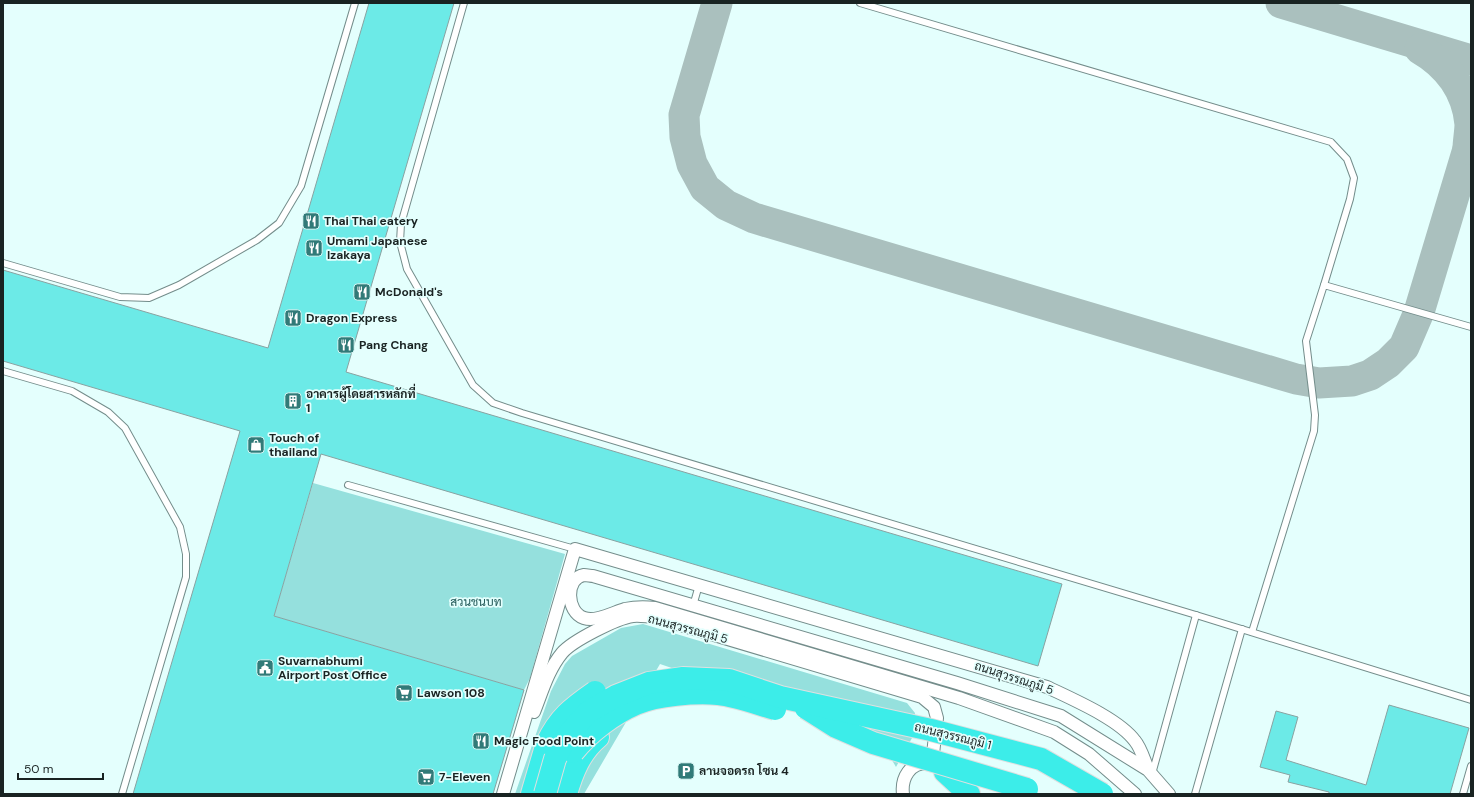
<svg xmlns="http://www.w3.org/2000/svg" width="1474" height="797" font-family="'DM Sans',Sarabun,sans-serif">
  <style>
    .garden { fill: #95e0dd }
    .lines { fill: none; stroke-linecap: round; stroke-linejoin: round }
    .taxiway { stroke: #aac0be; stroke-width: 31 }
    .building { fill: #6ceae7; stroke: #89a2a1 }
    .lane-casing { stroke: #748d8b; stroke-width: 8 }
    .street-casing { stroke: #748d8b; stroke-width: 14 }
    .highway-casing { stroke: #dfe0e0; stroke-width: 24 }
    .lane { stroke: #fff; stroke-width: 6 }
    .street { stroke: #fff; stroke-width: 12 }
    .highway { stroke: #3cede9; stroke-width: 22 }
    .highway-bridge-casing { stroke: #dfe0e0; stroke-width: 24; stroke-linecap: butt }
    .highway-bridge { stroke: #3cede9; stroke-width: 22 }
    .labels { text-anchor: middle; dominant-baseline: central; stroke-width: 3.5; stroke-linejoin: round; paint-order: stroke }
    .poi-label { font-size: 12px; font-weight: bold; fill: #192322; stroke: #e4fffd; text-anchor: start }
    .park-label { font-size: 12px; fill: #255b5a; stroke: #e4fffd }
    .street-label { font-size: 12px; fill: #192322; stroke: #e4fffd }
  </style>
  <rect width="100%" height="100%" fill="#e4fffd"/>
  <g class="garden">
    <path d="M 313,483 L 565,554 L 530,678 L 524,690 L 274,616 Z"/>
    <path d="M 643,624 L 907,703 L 915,713 L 912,738 L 896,767 L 879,738 L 660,664 L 584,794 L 515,794 L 551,691 L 565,664 L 572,656 L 621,628 Z"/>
  </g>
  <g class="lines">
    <g class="taxiway">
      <path d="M 717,3 L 684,115 L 685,137 L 692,164 L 705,188 L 726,205 L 754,218 L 1296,379 L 1319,383 L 1352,381 L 1370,375 L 1388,363 L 1404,347 L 1419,312 L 1471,139"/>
      <path d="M 1281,3 L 1471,60"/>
      <path d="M 1420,49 C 1448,65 1467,91 1470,124 C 1470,132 1468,141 1468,149"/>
    </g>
  </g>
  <g class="building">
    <path d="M 369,3 L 454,3 L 346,372 L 1062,584 L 1038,666 L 321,454 L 274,616 L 524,690 L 493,794 L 133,794 L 240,431 L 3,361 L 3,270 L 268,348 Z"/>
    <path d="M 1389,705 L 1469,728 L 1450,794 L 1329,794 L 1329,792 L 1288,782 L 1290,775 L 1260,767 L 1276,711 L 1298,717 L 1286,760 L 1366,785 Z"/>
  </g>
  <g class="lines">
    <defs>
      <g id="lane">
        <path d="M 464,3 L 401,224 L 400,242 L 407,269 L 473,385 L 493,403 L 522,413 L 1196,615 L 1471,700"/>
        <path d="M 860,3 L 1331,142 L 1347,159 L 1354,178 L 1350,199 L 1324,285"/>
        <path d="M 3,263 L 120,297 L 149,298 L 179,285 L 257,240 L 279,223 L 301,186 L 355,3"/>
        <path d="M 3,371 L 72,391 L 108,412 L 125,428 L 180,527 L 186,554 L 186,577 L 122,794"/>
        <path d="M 348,485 L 575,549"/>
        <path d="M 693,606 L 699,585"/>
        <path d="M 1252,632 L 1314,431 L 1315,415 L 1306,341 L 1324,285 L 1471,327"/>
        <path d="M 1152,774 L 1196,615"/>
        <path d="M 1195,794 L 1242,629"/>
        <path d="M 1463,794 L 1471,766"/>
      </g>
      <g id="street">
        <path d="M 534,712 C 542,692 548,670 562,653 C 572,641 617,618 633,616 C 640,615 648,617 654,617 L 922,697 L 934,707 L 937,718 L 932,763"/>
        <path d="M 503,794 L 575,549 L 1047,687 C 1072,699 1119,719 1135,741 C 1141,748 1144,760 1148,769"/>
        <path d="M 903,794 C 901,778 910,762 928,763"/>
        <path d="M 1135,794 L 1089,754 L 1054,732 L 959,698 L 655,608 C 645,607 635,607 625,609 C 612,613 596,622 584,618 C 566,612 565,578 584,575 C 587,575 591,576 593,576 L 957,683 L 1061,716 L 1148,770 L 1169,794"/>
      </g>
      <g id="highway">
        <path d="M 945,772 L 969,794"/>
        <path d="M 532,794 L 547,743"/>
        <path d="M 566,794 C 572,773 580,752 598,737"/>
      </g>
    </defs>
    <use href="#lane" class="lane-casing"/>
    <use href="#street" class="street-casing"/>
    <use href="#highway" class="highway-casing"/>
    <use href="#lane" class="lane"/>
    <use href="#street" class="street"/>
    <use href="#highway" class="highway"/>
    <defs>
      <g id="highway-bridge">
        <path d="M 806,708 L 836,727 L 873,743 L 1027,789"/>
        <path d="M 547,743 C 559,718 572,708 595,692"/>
        <path d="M 573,752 C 589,732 613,714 636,704 C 657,695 695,692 718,694 C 737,696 757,704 775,709"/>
        <path d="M 545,794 L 555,759 L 566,737 L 588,712 L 616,696 L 649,683 L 683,678 L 729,680 L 780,697 L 931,730 L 1041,759 L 1102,794"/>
      </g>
    </defs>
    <use href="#highway-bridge" class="highway-bridge-casing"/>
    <use href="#highway-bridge" class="highway-bridge"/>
  </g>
  <defs>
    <symbol id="restaurant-square" viewBox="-11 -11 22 22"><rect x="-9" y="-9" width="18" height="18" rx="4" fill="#317a78" stroke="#e4fffd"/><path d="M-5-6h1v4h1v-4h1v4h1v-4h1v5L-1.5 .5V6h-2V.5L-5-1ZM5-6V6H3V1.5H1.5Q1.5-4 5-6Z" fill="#fff"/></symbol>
    <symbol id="building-square" viewBox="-11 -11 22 22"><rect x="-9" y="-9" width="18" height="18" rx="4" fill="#317a78" stroke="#e4fffd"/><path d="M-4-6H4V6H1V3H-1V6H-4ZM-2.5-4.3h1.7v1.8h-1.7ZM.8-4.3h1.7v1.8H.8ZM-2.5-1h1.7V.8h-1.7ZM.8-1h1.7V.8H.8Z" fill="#fff"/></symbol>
    <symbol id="shop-square" viewBox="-11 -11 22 22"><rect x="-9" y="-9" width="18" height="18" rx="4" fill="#317a78" stroke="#e4fffd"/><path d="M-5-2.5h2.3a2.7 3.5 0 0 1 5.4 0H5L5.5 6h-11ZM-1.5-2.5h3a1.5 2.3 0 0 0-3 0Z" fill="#fff"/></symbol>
    <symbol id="civic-square" viewBox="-11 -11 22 22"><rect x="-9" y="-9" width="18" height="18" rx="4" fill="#317a78" stroke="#e4fffd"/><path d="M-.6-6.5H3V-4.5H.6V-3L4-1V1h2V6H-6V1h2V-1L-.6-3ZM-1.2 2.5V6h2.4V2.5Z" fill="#fff"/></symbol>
    <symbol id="supermarket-square" viewBox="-11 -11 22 22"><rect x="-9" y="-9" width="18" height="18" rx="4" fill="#317a78" stroke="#e4fffd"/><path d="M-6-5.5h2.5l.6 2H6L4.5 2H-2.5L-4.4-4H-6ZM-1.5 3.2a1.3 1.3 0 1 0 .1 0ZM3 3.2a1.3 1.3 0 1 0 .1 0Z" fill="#fff"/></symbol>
    <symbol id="parking-square" viewBox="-11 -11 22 22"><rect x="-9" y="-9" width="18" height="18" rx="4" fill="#317a78" stroke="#e4fffd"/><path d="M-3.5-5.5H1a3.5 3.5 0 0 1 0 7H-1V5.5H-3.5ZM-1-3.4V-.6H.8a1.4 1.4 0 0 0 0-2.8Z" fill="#fff"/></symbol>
  </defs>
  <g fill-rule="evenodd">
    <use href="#restaurant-square" x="301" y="211" width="20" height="20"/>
    <use href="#restaurant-square" x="304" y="238" width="20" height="20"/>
    <use href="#restaurant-square" x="352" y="282" width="20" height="20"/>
    <use href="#restaurant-square" x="283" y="308" width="20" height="20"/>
    <use href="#restaurant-square" x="336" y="335" width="20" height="20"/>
    <use href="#building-square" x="283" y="391" width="20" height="20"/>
    <use href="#shop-square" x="246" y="435" width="20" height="20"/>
    <use href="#civic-square" x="255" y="658" width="20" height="20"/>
    <use href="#supermarket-square" x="394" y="683" width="20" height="20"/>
    <use href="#restaurant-square" x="471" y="731" width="20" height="20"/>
    <use href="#parking-square" x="676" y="761" width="20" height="20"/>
    <use href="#supermarket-square" x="416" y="767" width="20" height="20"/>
  </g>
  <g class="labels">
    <g class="poi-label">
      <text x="324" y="221">Thai Thai eatery</text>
      <text x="327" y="241">Umami Japanese<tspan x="327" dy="14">Izakaya</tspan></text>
      <text x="375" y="292">McDonald's</text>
      <text x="306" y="318">Dragon Express</text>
      <text x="359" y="345">Pang Chang</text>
      <text x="306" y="394">อาคารผู้โดยสารหลักที่<tspan x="306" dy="14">1</tspan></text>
      <text x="269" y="438">Touch of<tspan x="269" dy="14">thailand</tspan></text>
      <text x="278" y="661">Suvarnabhumi<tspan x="278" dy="14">Airport Post Office</tspan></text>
      <text x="417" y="693">Lawson 108</text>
      <text x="494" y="741">Magic Food Point</text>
      <text x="699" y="771">ลานจอดรถ โซน 4</text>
      <text x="439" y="777">7-Eleven</text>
    </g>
    <g class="park-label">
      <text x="476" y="602">สวนชนบท</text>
    </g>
    <g class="street-label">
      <text transform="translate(688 629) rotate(15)">ถนนสุวรรณภูมิ 5</text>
      <text transform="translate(1014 678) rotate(18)">ถนนสุวรรณภูมิ 5</text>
      <text transform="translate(953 736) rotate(14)">ถนนสุวรรณภูมิ 1</text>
    </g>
  </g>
  <rect width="1474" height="797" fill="none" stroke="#192322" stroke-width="8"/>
  <path d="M18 773v6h85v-6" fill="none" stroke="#192322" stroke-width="2"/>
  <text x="24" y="773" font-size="12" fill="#192322" stroke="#e4fffd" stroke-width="3" paint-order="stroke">50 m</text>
</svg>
